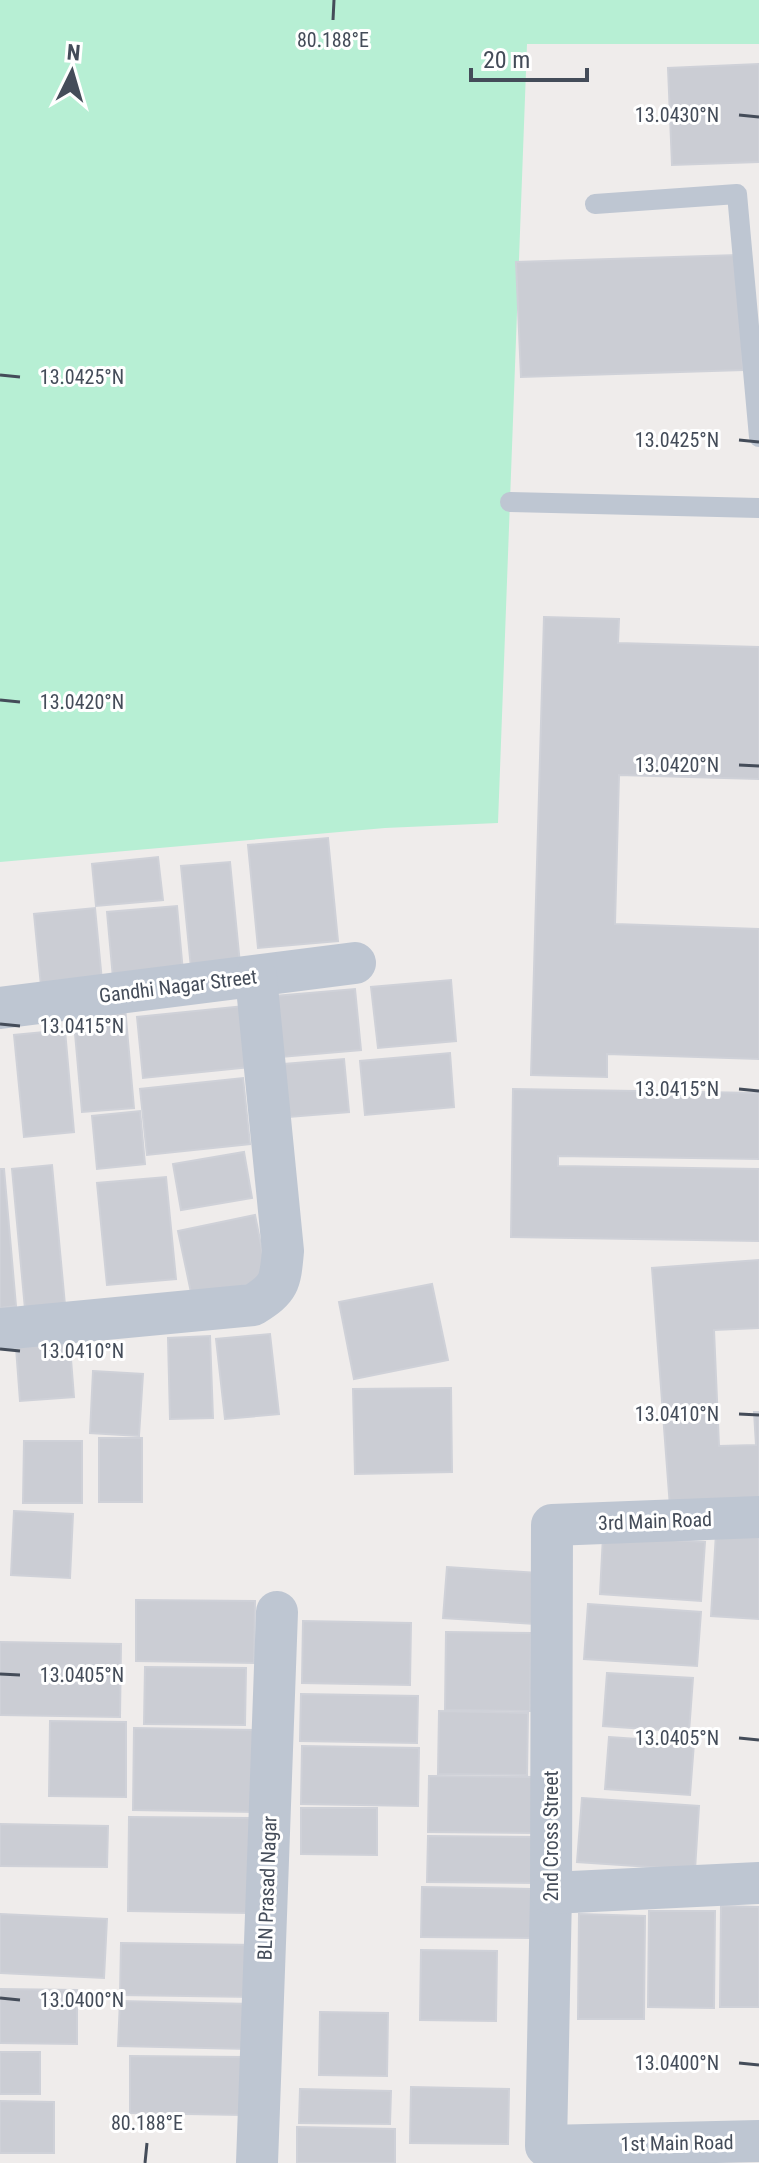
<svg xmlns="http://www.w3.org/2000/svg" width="759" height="2163" font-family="'Roboto Condensed',sans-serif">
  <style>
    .park { fill: #b7efd4 }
    .building { fill: #cbcdd4; stroke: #cfd1d8; stroke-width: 2 }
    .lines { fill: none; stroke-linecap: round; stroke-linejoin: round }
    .lane { stroke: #bec6d2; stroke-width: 20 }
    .street { stroke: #bec6d2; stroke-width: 42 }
    .ticks { fill: none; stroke: #444c59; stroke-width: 3 }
    .labels { text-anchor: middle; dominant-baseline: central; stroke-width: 6; stroke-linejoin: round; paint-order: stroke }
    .street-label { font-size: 20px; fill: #444c59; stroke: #fff }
    .ticks-label { font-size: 20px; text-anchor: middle; fill: #444c59; stroke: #fff; stroke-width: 6; stroke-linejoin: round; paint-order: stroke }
  </style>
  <rect width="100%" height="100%" fill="#efeceb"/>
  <path class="park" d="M 0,0 L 759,0 L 759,44 L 527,44 L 498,823 L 385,828 L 0,862 Z"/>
  <g class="building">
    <path d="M 759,64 L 759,162 L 672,165 L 668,68 Z"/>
    <path d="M 738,255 L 743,370 L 521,377 L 516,262 Z"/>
    <path d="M 544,617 L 619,619 L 618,643 L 759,647 L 759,779 L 619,775 L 615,924 L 759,929 L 759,1059 L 607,1054 L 607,1077 L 531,1075 Z"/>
    <path d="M 328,838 L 338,941 L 258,948 L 248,845 Z"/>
    <path d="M 158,857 L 163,900 L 96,906 L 92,864 Z"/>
    <path d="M 230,862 L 240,964 L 191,968 L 181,866 Z"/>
    <path d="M 177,906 L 183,972 L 113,978 L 107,912 Z"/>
    <path d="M 95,908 L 102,981 L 41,986 L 34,914 Z"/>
    <path d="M 451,980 L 456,1041 L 378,1048 L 371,987 Z"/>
    <path d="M 355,989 L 361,1050 L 281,1057 L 275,996 Z"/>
    <path d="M 244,1006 L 250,1067 L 143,1078 L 137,1017 Z"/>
    <path d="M 125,1007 L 134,1108 L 82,1112 L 73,1011 Z"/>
    <path d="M 65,1030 L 74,1132 L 24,1137 L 14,1035 Z"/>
    <path d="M 450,1053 L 454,1107 L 365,1115 L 360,1061 Z"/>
    <path d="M 344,1059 L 349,1112 L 289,1117 L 284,1064 Z"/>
    <path d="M 243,1078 L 250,1144 L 147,1155 L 140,1089 Z"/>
    <path d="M 513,1089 L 759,1093 L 759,1159 L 558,1156 L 558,1166 L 759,1169 L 759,1241 L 511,1237 Z"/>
    <path d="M 140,1111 L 145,1164 L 97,1169 L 92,1116 Z"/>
    <path d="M 244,1152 L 252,1198 L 181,1210 L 173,1164 Z"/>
    <path d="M 52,1165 L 65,1305 L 25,1309 L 12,1169 Z"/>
    <path d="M 0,1169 L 4,1169 L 16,1306 L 0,1308 Z"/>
    <path d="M 166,1177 L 176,1279 L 107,1285 L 97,1183 Z"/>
    <path d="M 255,1215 L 268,1280 L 192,1297 L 178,1231 Z"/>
    <path d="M 759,1260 L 759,1328 L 714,1330 L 719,1446 L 756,1445 L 754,1412 L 759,1412 L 759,1500 L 670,1507 L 652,1268 Z"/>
    <path d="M 432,1284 L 448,1360 L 354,1379 L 339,1302 Z"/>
    <path d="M 15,1334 L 69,1334 L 74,1397 L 20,1401 Z"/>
    <path d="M 270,1334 L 279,1414 L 225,1419 L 216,1339 Z"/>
    <path d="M 210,1336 L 213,1418 L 170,1419 L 168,1338 Z"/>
    <path d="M 93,1371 L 143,1374 L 139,1436 L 90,1433 Z"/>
    <path d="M 451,1388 L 452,1472 L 355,1474 L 353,1389 Z"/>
    <rect x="99" y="1438" width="43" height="64"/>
    <path d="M 24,1441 L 82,1441 L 82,1503 L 23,1503 Z"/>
    <path d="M 14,1511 L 73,1514 L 70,1578 L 11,1575 Z"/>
    <path d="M 716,1533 L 759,1536 L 759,1619 L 711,1616 Z"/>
    <path d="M 603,1536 L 705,1542 L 701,1601 L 600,1594 Z"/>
    <path d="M 447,1567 L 538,1573 L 535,1624 L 443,1618 Z"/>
    <path d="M 136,1600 L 255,1601 L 254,1663 L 136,1661 Z"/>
    <path d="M 588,1604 L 701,1612 L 697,1666 L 584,1659 Z"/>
    <path d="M 303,1621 L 411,1623 L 410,1685 L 302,1683 Z"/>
    <path d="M 446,1632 L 531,1633 L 530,1711 L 445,1710 Z"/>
    <path d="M 0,1642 L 121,1644 L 120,1717 L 0,1715 Z"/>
    <path d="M 145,1667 L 246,1668 L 245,1725 L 144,1724 Z"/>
    <path d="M 607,1673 L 693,1678 L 689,1732 L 603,1726 Z"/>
    <path d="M 301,1694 L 418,1696 L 417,1743 L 300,1741 Z"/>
    <path d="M 439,1711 L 528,1713 L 527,1775 L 438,1774 Z"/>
    <path d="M 50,1721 L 126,1722 L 126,1797 L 49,1796 Z"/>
    <path d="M 134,1728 L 258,1730 L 257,1812 L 133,1810 Z"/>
    <path d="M 609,1737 L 694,1743 L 690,1795 L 605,1789 Z"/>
    <path d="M 302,1746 L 419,1748 L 418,1806 L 301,1804 Z"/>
    <path d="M 429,1776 L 535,1777 L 534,1833 L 428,1832 Z"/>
    <path d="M 582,1798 L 699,1806 L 695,1870 L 577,1862 Z"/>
    <path d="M 301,1808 L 377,1808 L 377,1855 L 301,1854 Z"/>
    <path d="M 129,1817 L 250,1818 L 248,1913 L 128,1911 Z"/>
    <path d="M 0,1824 L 108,1826 L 107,1867 L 0,1866 Z"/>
    <path d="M 428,1836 L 536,1837 L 535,1883 L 427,1882 Z"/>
    <path d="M 422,1887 L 531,1889 L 531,1938 L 421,1937 Z"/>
    <path d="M 721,1906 L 759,1907 L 759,2007 L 720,2007 Z"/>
    <path d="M 649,1911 L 715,1911 L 714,2008 L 648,2007 Z"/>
    <path d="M 0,1914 L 107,1919 L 104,1978 L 0,1973 Z"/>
    <path d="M 579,1914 L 645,1916 L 644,2019 L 578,2019 Z"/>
    <path d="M 121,1943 L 255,1945 L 254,1997 L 120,1995 Z"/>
    <path d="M 421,1950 L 497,1951 L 496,2021 L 420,2020 Z"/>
    <path d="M 0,1989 L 77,1990 L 77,2044 L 0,2043 Z"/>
    <path d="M 120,2001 L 251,2004 L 249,2049 L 118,2046 Z"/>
    <path d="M 320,2012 L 388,2013 L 387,2076 L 319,2075 Z"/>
    <rect x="0" y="2052" width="40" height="42"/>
    <path d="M 130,2056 L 243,2057 L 242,2115 L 130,2113 Z"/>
    <path d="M 411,2087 L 509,2089 L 508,2144 L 410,2143 Z"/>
    <path d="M 300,2089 L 391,2091 L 390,2124 L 299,2123 Z"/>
    <path d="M 0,2101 L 54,2102 L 54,2153 L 0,2153 Z"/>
    <path d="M 297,2127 L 395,2129 L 395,2163 L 297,2163 Z"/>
  </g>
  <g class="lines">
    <g class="lane">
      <path d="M 595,204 L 737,194 L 759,437"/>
      <path d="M 510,502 L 759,508"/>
    </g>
    <g class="street">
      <path d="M 0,1008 L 355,963"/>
      <path d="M 0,1329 L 253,1305 C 280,1288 280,1283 283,1251 L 256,977"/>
      <path d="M 759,1517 L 552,1525 L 551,1893 L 546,2146 L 759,2141"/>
      <path d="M 551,1893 L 759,1883"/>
      <path d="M 257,2163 L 277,1612"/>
    </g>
  </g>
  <path class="ticks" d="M 333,20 L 334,0M 739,115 L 759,117M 0,375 L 20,377M 739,440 L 759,442M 0,700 L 20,702M 739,765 L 759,766M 0,1024 L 20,1026M 739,1089 L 759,1091M 0,1349 L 20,1351M 739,1414 L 759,1415M 0,1674 L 20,1675M 739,1738 L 759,1740M 0,1998 L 20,2000M 739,2063 L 759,2065M 145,2163 L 147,2143"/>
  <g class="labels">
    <g class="street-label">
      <text transform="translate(178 986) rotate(-7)">Gandhi Nagar Street</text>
      <text transform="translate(655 1521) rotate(-2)">3rd Main Road</text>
      <text transform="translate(551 1836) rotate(-90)">2nd Cross Street</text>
      <text transform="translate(267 1888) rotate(-88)">BLN Prasad Nagar</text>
      <text transform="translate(677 2143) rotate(-1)">1st Main Road</text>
    </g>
  </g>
  <g class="ticks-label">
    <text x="333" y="47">80.188°E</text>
    <text x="677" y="122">13.0430°N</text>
    <text x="82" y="384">13.0425°N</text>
    <text x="677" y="447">13.0425°N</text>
    <text x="82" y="709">13.0420°N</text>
    <text x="677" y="772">13.0420°N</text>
    <text x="82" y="1033">13.0415°N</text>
    <text x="677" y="1096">13.0415°N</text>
    <text x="82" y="1358">13.0410°N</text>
    <text x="677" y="1421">13.0410°N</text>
    <text x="82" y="1682">13.0405°N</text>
    <text x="677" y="1745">13.0405°N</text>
    <text x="82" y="2007">13.0400°N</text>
    <text x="677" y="2070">13.0400°N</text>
    <text x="147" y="2130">80.188°E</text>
  </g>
  <g transform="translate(72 72) rotate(5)" stroke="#ffffff" stroke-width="6" paint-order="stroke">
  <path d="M0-6L14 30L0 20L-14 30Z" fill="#444c59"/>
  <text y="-12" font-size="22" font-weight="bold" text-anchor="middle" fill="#444c59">N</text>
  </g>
  <path d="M471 68v12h116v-12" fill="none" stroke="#444c59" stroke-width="4"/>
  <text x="483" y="68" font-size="24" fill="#444c59" stroke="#ffffff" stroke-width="6" paint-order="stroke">20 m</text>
</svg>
